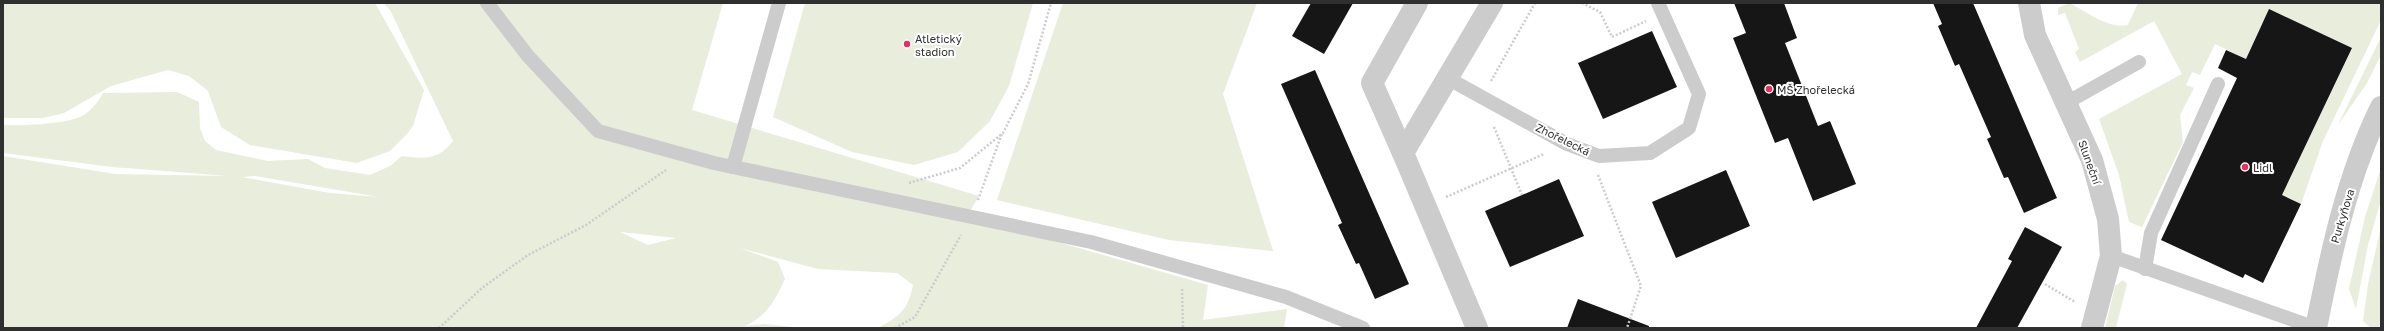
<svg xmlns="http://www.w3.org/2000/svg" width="2384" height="331" font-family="'Golos Text',sans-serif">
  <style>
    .green { fill: #e8eddc; fill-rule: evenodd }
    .building { fill: #161616 }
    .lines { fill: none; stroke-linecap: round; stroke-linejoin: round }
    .path { stroke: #ccc; stroke-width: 2.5; stroke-dasharray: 2 2; stroke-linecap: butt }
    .lane { stroke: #ccc; stroke-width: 14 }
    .street { stroke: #ccc; stroke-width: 22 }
    .poi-dot { fill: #ea2d62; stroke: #fff; stroke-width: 1.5 }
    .labels { text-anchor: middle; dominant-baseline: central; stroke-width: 4; stroke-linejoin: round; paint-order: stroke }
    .poi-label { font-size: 11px; fill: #2f2f2f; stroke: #fff; text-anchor: start }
    .street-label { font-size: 11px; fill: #2f2f2f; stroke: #fff }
  </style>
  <rect width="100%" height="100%" fill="#fff"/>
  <g class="green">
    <path d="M 3,3 L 375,3 L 424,90 L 413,126 L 407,134 L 390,151 L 357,163 L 250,145 L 221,127 L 208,91 L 189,76 L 168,70 L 111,86 L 64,113 L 43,118 L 3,118 Z"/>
    <path d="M 383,3 L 723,3 L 692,110 L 979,196 L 967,216 L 1208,285 L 1203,320 L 1287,309 L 1284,328 L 878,328 C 900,316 908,310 913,285 L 897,273 L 818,269 L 740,248 L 778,262 L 785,279 C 776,299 766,317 745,326 L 765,324 L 802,328 L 3,328 L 3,156 L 115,174 L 228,176 L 112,167 L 3,153 L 3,125 C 21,126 64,124 80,117 C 90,113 98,102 103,93 L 177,92 L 199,102 L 200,128 L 205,141 L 216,150 L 268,161 L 308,159 L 325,168 L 370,175 L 390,166 L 402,156 C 424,159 439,160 453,141 L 390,10 ZM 255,176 L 379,197 L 330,193 L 242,177 ZM 620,232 L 621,232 L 676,238 L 648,245 Z"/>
    <path d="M 805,3 L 1033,3 L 1009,86 L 990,121 L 958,152 L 914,165 L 852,152 L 773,117 Z"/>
    <path d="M 1063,3 L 1257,3 L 1223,94 L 1273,251 L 1169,240 L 997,200 Z"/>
    <path d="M 2069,3 C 2088,12 2107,29 2128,25 L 2138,3 L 2381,3 L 2381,20 L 2323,141 L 2301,204 L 2282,195 L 2352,49 L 2262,23 L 2246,59 L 2215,44 L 2200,75 L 2192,72 L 2186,85 L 2194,88 L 2180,115 L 2183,142 L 2142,227 L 2129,222 L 2119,175 L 2099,119 L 2182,74 L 2154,21 L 2080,62 L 2075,52 L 2079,49 L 2065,13 L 2058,15 L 2058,8 Z"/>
    <path d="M 2381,37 L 2381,55 L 2367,83 L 2338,125 Z"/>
    <path d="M 2381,168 L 2381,200 L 2368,245 L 2356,309 L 2349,289 L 2365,217 Z"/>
    <path d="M 2381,227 L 2381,328 L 2371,328 L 2363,321 L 2368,284 Z"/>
    <path d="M 2123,280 L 2127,284 L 2116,328 L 2105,328 L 2115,286 Z"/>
  </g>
  <g class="building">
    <path d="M 1311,3 L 1353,3 L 1324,54 L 1292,36 Z"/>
    <path d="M 1734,3 L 1784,3 L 1797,38 L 1785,43 L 1818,126 L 1830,121 L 1856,184 L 1813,201 L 1788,138 L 1775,143 L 1733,38 L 1746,33 Z"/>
    <path d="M 1933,3 L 1973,3 L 2057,198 L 2024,213 L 2008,177 L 2004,178 L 1987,139 L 1991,137 L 1959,64 L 1955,66 L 1938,26 L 1942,24 Z"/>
    <path d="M 2269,9 L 2352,48 L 2282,195 L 2301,204 L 2263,283 L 2245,274 L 2243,278 L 2161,240 L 2237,78 L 2218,68 L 2226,50 L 2246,59 Z"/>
    <path d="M 1652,31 L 1677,87 L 1603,119 L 1578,63 Z"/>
    <path d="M 1315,70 L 1409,284 L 1375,299 L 1359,263 L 1356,264 L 1338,225 L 1342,223 L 1281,84 Z"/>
    <path d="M 1726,170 L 1750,226 L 1676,258 L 1652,202 Z"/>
    <path d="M 1559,179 L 1584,236 L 1510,267 L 1485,211 Z"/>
    <path d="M 2025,227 L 2062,247 L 2017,328 L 1976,328 L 2012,261 L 2008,259 Z"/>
    <path d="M 1578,299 L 1649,326 L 1649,328 L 1567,328 Z"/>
  </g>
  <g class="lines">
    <g class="path">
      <path d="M 1582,3 L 1600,12 L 1612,37 L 1646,21"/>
      <path d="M 1491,81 L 1535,3"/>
      <path d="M 1494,127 L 1522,195"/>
      <path d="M 1598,175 L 1641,286 L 1627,328"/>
      <path d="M 909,183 L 960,168 L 1003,133 L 1028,84 L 1051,3"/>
      <path d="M 1446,197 L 1544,154"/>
      <path d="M 978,200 L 1002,133"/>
      <path d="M 2045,284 L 2075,302"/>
      <path d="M 1182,289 L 1183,328"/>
      <path d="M 439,328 L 482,288 L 528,255 L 586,225 L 666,170"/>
      <path d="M 895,328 L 915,317 L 961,235"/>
    </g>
    <g class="lane">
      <path d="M 487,3 L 528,56 L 598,131 L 714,163 L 1091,242 L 1286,297 L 1363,328"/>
      <path d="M 1449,79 L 1567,144 L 1599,156 L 1650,153 L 1689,128 L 1699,94 L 1658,3"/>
      <path d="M 2066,103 L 2139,62"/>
      <path d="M 733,167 L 779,3"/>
      <path d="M 2111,256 L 2316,328"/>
      <path d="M 2145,269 L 2151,233 L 2218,84"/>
    </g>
    <g class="street">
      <path d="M 2029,3 L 2035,35 L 2092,160 L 2108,219 L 2111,256 L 2092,328"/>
      <path d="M 1403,153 L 1372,83 L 1417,3"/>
      <path d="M 1477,328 L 1403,153 L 1492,3"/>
      <path d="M 2316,328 C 2331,253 2347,176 2381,107"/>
    </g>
  </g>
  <g class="poi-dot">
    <circle cx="907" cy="44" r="4"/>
    <circle cx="1769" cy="89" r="4"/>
    <circle cx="2245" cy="167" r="4"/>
  </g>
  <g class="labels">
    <g class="poi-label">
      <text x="915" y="38">Atletický<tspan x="915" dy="13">stadion</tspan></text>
      <text x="1777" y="89">MŠ Zhořelecká</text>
      <text x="2253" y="167">Lidl</text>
    </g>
    <g class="street-label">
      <text transform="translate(1563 139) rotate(26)">Zhořelecká</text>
      <text transform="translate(2090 162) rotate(70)">Sluneční</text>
      <text transform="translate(2342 216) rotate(-73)">Purkyňova</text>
    </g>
  </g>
  <rect width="2384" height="331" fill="none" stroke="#2f2f2f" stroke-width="8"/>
</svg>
